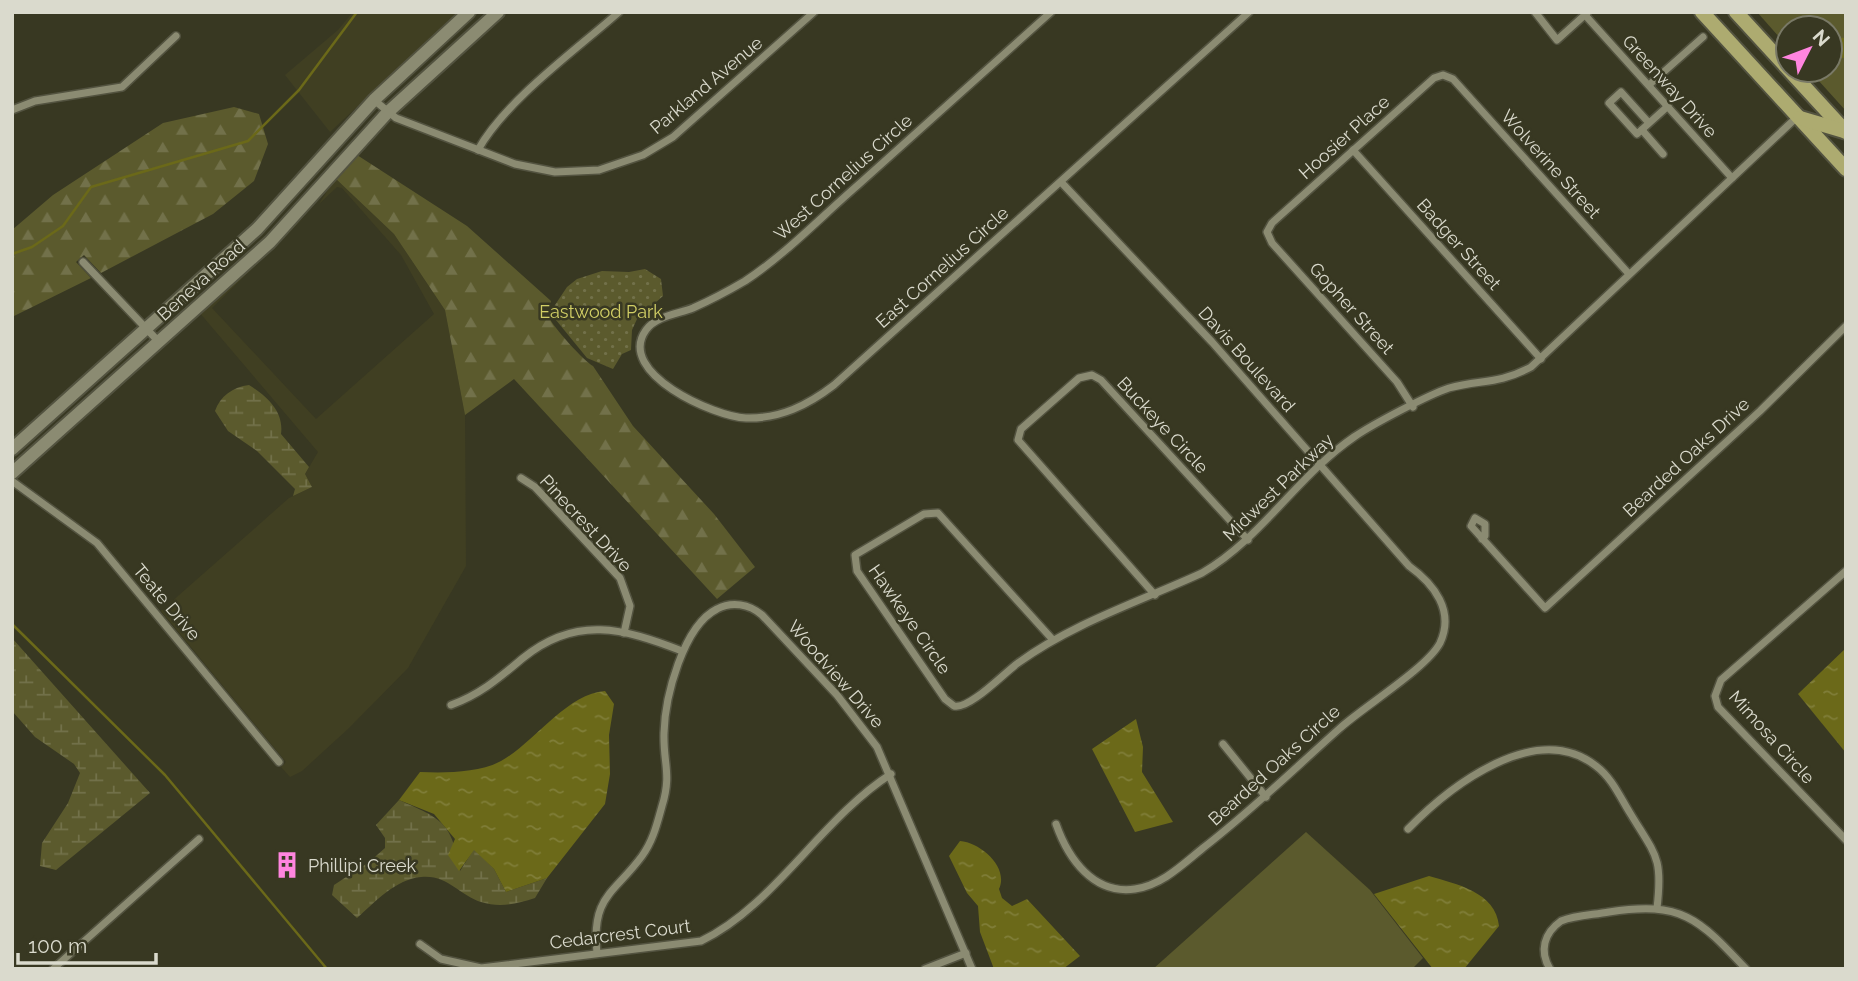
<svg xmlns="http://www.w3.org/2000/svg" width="1858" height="981" font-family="Raleway,sans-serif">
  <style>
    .built { fill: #403f22 }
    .grass { fill: #5b5a2d }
    .forest { fill: url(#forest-firs) }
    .wetland { fill: url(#wetland-marsh) }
    .park { fill: url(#park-dots) }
    .water { fill: url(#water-ripples) }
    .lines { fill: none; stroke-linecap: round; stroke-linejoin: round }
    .stream { stroke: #6b6919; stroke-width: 2.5 }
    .street-casing { stroke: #535340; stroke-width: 10 }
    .secondary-casing { stroke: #535340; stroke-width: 16 }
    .primary-casing { stroke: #535340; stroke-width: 18 }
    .street { stroke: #8b8b72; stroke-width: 7 }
    .secondary { stroke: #8b8b72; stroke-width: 12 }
    .primary { stroke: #adab70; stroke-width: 14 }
    .labels { text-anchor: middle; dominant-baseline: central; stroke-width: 5; stroke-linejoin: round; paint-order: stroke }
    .street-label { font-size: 18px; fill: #dadacd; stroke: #383822 }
    .park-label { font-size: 18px; fill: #d1ce65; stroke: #383822 }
    .poi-label { font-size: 18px; fill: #dadacd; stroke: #383822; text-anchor: start }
  </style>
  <defs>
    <pattern id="forest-firs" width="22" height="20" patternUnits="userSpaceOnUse" patternTransform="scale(1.75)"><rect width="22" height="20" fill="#5b5a2d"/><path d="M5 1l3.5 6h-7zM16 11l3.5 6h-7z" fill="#72714a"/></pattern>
    <pattern id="wetland-marsh" width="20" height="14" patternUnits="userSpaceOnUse" patternTransform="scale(1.75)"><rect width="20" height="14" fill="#5b5a2d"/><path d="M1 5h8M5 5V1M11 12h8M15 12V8" fill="none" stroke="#72714a"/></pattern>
    <pattern id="park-dots" width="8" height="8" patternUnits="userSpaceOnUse" patternTransform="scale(1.75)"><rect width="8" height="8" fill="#5b5a2d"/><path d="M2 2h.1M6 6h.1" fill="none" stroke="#72714a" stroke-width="1.8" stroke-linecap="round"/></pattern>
    <pattern id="water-ripples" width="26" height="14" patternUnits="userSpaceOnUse" patternTransform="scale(1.75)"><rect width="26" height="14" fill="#6b6919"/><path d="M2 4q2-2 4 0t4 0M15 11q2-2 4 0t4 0" fill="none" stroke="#807e39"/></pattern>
  </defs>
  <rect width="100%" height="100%" fill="#383822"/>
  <g class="built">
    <path d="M 353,12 L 459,12 L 330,132 L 285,75 L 338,30 Z"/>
    <path d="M 335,178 L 394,234 L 445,310 L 465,415 L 466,566 L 408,668 L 349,728 L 302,771 L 290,777 L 281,767 L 286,762 L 161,611 L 289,498 L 312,487 L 305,474 L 318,452 L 199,312 L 307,215 L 212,308 L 316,419 L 434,314 L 401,255 L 342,188 L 337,187 L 319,204 Z"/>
  </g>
  <g class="grass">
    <path d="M 1757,12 L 1846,12 L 1846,111 L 1809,70 L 1830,70 L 1830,28 L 1788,28 L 1788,47 Z"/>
    <path d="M 1306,832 L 1370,890 L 1423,958 L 1412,969 L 1153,969 Z"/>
  </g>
  <g class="forest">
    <path d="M 234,107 L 259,114 L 268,144 L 254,181 L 213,214 L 101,273 L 84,255 L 76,262 L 91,278 L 12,317 L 12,230 L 53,195 L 163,123 Z"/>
    <path d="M 357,155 L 467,226 L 551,301 C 550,306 548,311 549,317 C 551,325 586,363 593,366 L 633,426 L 714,514 L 755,567 L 717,599 L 514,379 L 465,415 L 445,310 L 394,234 L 335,178 Z"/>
  </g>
  <g class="wetland">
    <path d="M 249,385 C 268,397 284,412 281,434 L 309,467 L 305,474 L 312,487 L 293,496 L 295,489 L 257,451 L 228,431 L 215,411 C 220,396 233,387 249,385 Z"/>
    <path d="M 12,638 L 150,793 L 56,870 L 40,866 L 42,843 L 68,803 L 80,773 L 74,764 L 35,737 L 13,712 Z"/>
    <path d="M 399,800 C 442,819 452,822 460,871 L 474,849 L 494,869 L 506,892 L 547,878 L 535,898 C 516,904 500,908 481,902 C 459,895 447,874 421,877 C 396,879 375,902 357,918 L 332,895 L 334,885 L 369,862 L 385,848 L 385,838 L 376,825 Z"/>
  </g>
  <path class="park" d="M 645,269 L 661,279 L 663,296 L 637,319 L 632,330 L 631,350 L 622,354 L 613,369 L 587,358 L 556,320 L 553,308 L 567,287 L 577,279 L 602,271 L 629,272 Z"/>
  <g class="water">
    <path d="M 1830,37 L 1846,38 L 1846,58 L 1831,57 Z"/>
    <path d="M 1846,648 L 1846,753 L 1798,694 Z"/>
    <path d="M 605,691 L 614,704 L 609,735 L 610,774 L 605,804 L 547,878 L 506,892 L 494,869 L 474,850 L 459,871 L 448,855 L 455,839 L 434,814 L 399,800 L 420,772 C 445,773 479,773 501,761 C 534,743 566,694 605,691 Z"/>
    <path d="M 1136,719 L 1143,747 L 1142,772 L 1173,822 L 1135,832 L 1092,749 Z"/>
    <path d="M 960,841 C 981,843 1009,867 999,889 L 1002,898 L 1012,906 L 1027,899 L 1080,956 L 1063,969 L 994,969 L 980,932 L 978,906 L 967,893 L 949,856 Z"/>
    <path d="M 1429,876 C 1456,884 1496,892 1499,926 L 1464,969 L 1433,969 L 1374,894 Z"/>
  </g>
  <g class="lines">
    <g class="stream">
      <path d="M 12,254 L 32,247 L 63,226 L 91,187 L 248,141 L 299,90 L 357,12"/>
      <path d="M 12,624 L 165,775 L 327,969"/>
    </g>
    <defs>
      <g id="street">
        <path d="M 1051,12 C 987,70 922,127 858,185 C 821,217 786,254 745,281 C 728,291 711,300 693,308 C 678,314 656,316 646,330 C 615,373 715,417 746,418 C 780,419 808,405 834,385 L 1249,12"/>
        <path d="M 1535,12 L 1557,40 L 1587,13"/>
        <path d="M 1585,15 L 1732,178"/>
        <path d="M 1649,85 L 1703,37"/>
        <path d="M 374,100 L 396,118 L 515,164 L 555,172 L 599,170 L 643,155 L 673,137 L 814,12"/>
        <path d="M 12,110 L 35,101 L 122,87 L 176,36"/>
        <path d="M 1649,123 L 1621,92 L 1609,103 L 1637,134 L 1668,106"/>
        <path d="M 1642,130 L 1663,154"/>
        <path d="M 478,150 C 505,101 576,50 619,12"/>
        <path d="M 1353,150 L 1541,359"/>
        <path d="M 83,262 L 159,342"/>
        <path d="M 1413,407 L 1397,382 L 1272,243 L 1267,232 L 1272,223 L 1434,78 L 1443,75 L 1453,79 L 1629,274"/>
        <path d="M 521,478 L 535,487 L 620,578 L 630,606 L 624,633"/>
        <path d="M 12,481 L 97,543 L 279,762"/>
        <path d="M 1482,539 L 1485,536 L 1485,524 L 1475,518 L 1471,526 L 1545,608 L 1760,411 L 1846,326"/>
        <path d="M 1846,571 L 1721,680 L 1715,696 L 1718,707 L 1846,840"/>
        <path d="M 1155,595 L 1018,440 L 1021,429 L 1079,378 L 1092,375 L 1101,380 L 1248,540"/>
        <path d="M 1053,640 L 938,513 L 924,514 L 855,555 L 857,571 L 945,699 L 954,706 C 969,710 1004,673 1018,663 C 1073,623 1141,601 1202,573 C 1262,538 1297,476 1354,437 C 1373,424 1428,395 1449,388 C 1481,379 1497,385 1531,367 L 1797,117"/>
        <path d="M 451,705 C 481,694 499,678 523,658 C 576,615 623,628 682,651"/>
        <path d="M 1223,744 L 1266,797"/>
        <path d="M 1056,824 C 1068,858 1093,895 1135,889 C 1162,885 1182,865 1203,848 C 1251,811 1293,770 1339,729 C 1363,707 1427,668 1440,643 C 1455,611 1434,584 1409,566 L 1212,342 L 1061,182"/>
        <path d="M 1408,829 C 1450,786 1536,719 1596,766 C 1612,778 1620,797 1630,813 C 1656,856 1663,857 1657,908"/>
        <path d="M 420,944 L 441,959 L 481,968 L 701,941 C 773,907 822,818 891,774"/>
        <path d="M 597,953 C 591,896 614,894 642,856 C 653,841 657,824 662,806 C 672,774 663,763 664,733 C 665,697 683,626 717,609 C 732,601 749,604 762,615 L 837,695 L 877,747 L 972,969"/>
        <path d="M 53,969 L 199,839"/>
        <path d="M 925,969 L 966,953"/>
        <path d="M 1550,969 C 1539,951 1544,933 1561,921 C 1576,915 1593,915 1609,912 C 1682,901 1698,918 1746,969"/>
      </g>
      <g id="secondary">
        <path d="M 12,449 L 257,229 L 374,100 L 469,12"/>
        <path d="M 12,473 L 270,242 L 387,113 L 498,12"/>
      </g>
      <g id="primary">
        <path d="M 1702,12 L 1846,169"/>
        <path d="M 1736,12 L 1846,132"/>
        <path d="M 1800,118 L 1844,131"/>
      </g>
    </defs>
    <use href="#street" class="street-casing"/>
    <use href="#secondary" class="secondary-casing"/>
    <use href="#primary" class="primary-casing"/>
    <use href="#street" class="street"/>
    <use href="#secondary" class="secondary"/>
    <use href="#primary" class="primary"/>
  </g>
  <defs>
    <symbol id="building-bare" viewBox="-9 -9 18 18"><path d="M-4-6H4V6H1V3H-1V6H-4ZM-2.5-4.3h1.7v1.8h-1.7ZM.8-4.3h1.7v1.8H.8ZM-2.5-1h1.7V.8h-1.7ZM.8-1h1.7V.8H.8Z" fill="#ff85df" stroke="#383822" stroke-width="2.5" paint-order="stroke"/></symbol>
  </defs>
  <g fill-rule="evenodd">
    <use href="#building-bare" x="268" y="846" width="38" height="38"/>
  </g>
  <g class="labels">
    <g class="street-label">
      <text transform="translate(706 85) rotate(-40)">Parkland Avenue</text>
      <text transform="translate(1670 86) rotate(48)">Greenway Drive</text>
      <text transform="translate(1344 137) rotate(-42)">Hoosier Place</text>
      <text transform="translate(1551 164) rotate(48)">Wolverine Street</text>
      <text transform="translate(843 177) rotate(-42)">West Cornelius Circle</text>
      <text transform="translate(1459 244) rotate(48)">Badger Street</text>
      <text transform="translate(942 267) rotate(-42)">East Cornelius Circle</text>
      <text transform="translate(201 280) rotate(-42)">Beneva Road</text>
      <text transform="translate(1352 308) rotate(48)">Gopher Street</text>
      <text transform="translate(1247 359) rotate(48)">Davis Boulevard</text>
      <text transform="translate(1163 425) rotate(47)">Buckeye Circle</text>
      <text transform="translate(1686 457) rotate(-43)">Bearded Oaks Drive</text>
      <text transform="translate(1278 487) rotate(-44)">Midwest Parkway</text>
      <text transform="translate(586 523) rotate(47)">Pinecrest Drive</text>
      <text transform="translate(167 602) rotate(50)">Teate Drive</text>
      <text transform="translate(910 619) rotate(55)">Hawkeye Circle</text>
      <text transform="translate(836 674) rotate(49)">Woodview Drive</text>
      <text transform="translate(1772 737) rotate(48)">Mimosa Circle</text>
      <text transform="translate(1274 765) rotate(-42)">Bearded Oaks Circle</text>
      <text transform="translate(620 934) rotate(-7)">Cedarcrest Court</text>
    </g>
    <g class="park-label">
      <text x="601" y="311">Eastwood Park</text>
    </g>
    <g class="poi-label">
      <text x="308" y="865">Phillipi Creek</text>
    </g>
  </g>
  <rect width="1858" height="981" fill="none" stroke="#dadacd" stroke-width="28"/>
  <g transform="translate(1809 49) rotate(48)"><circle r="33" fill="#383822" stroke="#797966" stroke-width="2"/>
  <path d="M0-5L12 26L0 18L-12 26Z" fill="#ff85df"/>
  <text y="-10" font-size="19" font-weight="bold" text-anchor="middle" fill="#dadacd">N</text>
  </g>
  <path d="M18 953v10h138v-10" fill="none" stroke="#dadacd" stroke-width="3.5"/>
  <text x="28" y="953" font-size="21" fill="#dadacd" stroke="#383822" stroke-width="5" paint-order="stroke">100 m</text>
</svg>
